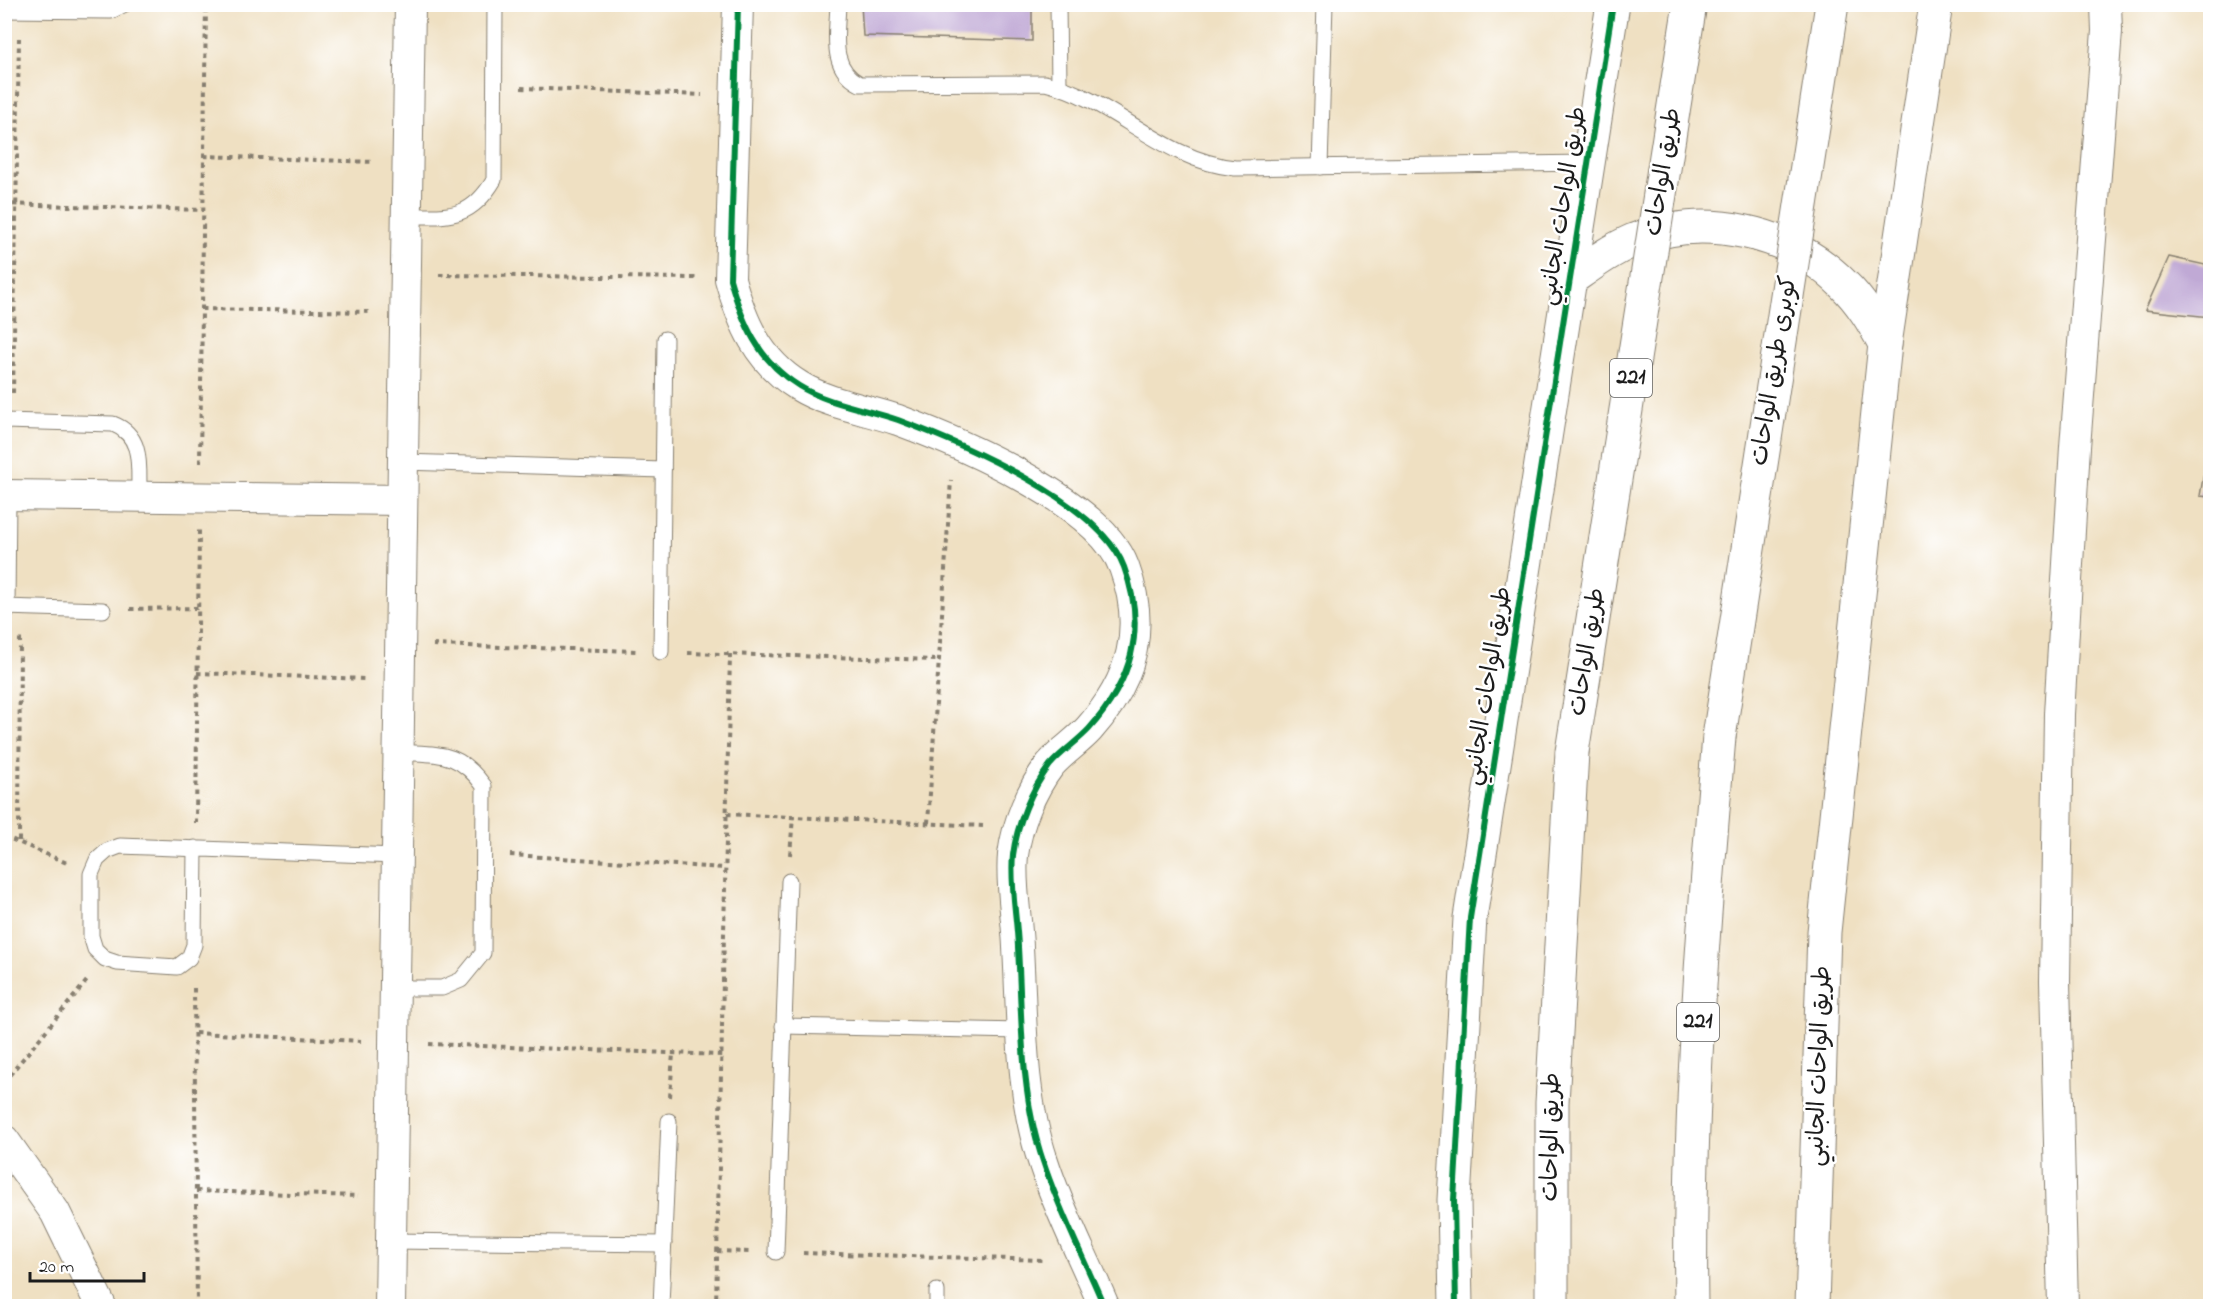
<svg xmlns="http://www.w3.org/2000/svg" width="2215" height="1311" font-family="'Indie Flower','Playpen Sans Arabic',sans-serif">
  <style>
    .building { fill: #c0a9d5 }
    .lines { fill: none; stroke-linecap: round; stroke-linejoin: round }
    .service-casing { stroke: #867e6f; stroke-width: 17 }
    .minor-casing { stroke: #867e6f; stroke-width: 32 }
    .tertiary-casing { stroke: #867e6f; stroke-width: 35 }
    .trunk-casing { stroke: #867e6f; stroke-width: 35 }
    .path { stroke: #867e6f; stroke-width: 4; stroke-dasharray: 4.5 4.5; stroke-linecap: butt }
    .service { stroke: #fff; stroke-width: 15 }
    .minor { stroke: #fff; stroke-width: 30 }
    .tertiary { stroke: #fff; stroke-width: 33 }
    .trunk { stroke: #fff; stroke-width: 33 }
    .trunk-bridge-casing { stroke: #867e6f; stroke-width: 35; stroke-linecap: butt }
    .trunk-bridge { stroke: #fff; stroke-width: 33 }
    .cycleway-casing { stroke: #fff; stroke-width: 10 }
    .cycleway { stroke: #00873e; stroke-width: 6 }
    .labels { text-anchor: middle; dominant-baseline: central; stroke-width: 5; stroke-linejoin: round; paint-order: stroke }
    .shield { fill: #fff; stroke: #606060; stroke-width: 1.5 }
    .shield-label { font-size: 22px; font-weight: bold; fill: #1c1c1c }
    .street-label { font-size: 24px; fill: #1c1c1c; stroke: #fff }
  </style>
  <rect width="100%" height="100%" fill="#fff"/>
  <filter id="ink" filterUnits="userSpaceOnUse"><feTurbulence type="fractalNoise" baseFrequency=".0167" numOctaves="2"/><feDisplacementMap in="SourceGraphic" scale="12" xChannelSelector="R" yChannelSelector="G"/><feConvolveMatrix kernelMatrix="1 2 1 2 8 2 1 2 1" color-interpolation-filters="sRGB"/></filter>
  <filter id="wash" filterUnits="userSpaceOnUse"><feTurbulence type="fractalNoise" baseFrequency=".008" numOctaves="4" result="noise"/><feDisplacementMap in="SourceGraphic" scale="24" xChannelSelector="R" yChannelSelector="G"/><feGaussianBlur stdDeviation="1.35" result="paint"/><feColorMatrix in="noise" values="0 0 0 0 0 0 0 0 0 0 0 0 0 0 0 0 0 1.4 0 .05"/><feComposite in="paint" operator="in"/></filter>
  <g filter="url(#wash)">
    <rect width="100%" height="100%" fill="#efe0c2"/>
    <g id="blocks">
      <g class="building">
        <path d="M 861,4 L 1032,4 L 1032,41 L 863,36 Z"/>
        <path d="M 2169,257 L 2210,266 L 2210,317 L 2145,310 Z"/>
        <path d="M 2208,449 L 2210,449 L 2210,497 L 2200,496 Z"/>
      </g>
    </g>
  </g>
  <g filter="url(#ink)">
    <use href="#blocks" fill-opacity="0" stroke="#867e6f" stroke-width="1.5"/>
    <g class="lines">
      <defs>
        <g id="service">
          <path d="M 838,4 C 837,35 829,68 860,84 L 1045,83 C 1114,99 1161,160 1235,168 L 1589,163"/>
          <path d="M 1058,4 L 1059,86"/>
          <path d="M 4,10 L 111,11 L 125,4"/>
          <path d="M 1320,167 L 1325,4"/>
          <path d="M 407,216 C 449,216 470,220 494,180 L 495,4"/>
          <path d="M 4,421 L 113,424 C 145,436 138,470 139,497"/>
          <path d="M 403,462 L 663,470"/>
          <path d="M 4,607 L 103,610"/>
          <path d="M 7,608 L 8,495"/>
          <path d="M 661,652 L 665,339"/>
          <path d="M 195,848 L 194,945 L 189,958 L 177,967 L 117,963 L 105,959 L 95,949 L 91,936 L 91,874 L 97,860 L 107,851 L 120,846 L 397,856"/>
          <path d="M 395,988 L 442,988 L 461,980 L 483,953 L 484,786 C 458,750 439,755 398,752"/>
          <path d="M 783,1026 L 1021,1031"/>
          <path d="M 391,1241 L 664,1244"/>
          <path d="M 776,1252 L 789,881"/>
          <path d="M 661,1306 L 669,1121"/>
          <path d="M 937,1306 L 937,1291"/>
        </g>
        <g id="minor">
          <path d="M 738,4 L 730,279 C 742,322 758,361 799,386 C 828,404 866,409 898,420 C 960,443 1100,502 1124,567 C 1147,629 1132,681 1089,729 C 1077,742 1061,752 1050,765 C 1031,790 1017,824 1013,855 C 1010,884 1017,918 1018,947 C 1022,1017 1020,1094 1043,1161 C 1059,1211 1084,1258 1104,1306"/>
          <path d="M 4,495 L 402,500"/>
          <path d="M 4,1140 L 55,1212 L 101,1306"/>
          <path d="M 390,1306 L 410,4"/>
          <path d="M 2063,1306 L 2055,981 L 2059,714 L 2075,447 L 2107,31 L 2106,4"/>
        </g>
        <g id="tertiary">
          <path d="M 1572,278 C 1592,264 1611,250 1634,240 C 1703,212 1791,231 1843,284 C 1861,301 1873,322 1885,344"/>
          <path d="M 1456,1306 L 1454,1200 L 1470,918 L 1613,4"/>
          <path d="M 1812,1306 L 1824,932 L 1885,344 L 1936,4"/>
        </g>
        <g id="trunk">
          <path d="M 1552,1306 L 1552,1103 L 1572,752"/>
          <path d="M 1691,1306 C 1688,1116 1703,927 1719,737"/>
        </g>
      </defs>
      <use href="#service" class="service-casing"/>
      <use href="#minor" class="minor-casing"/>
      <use href="#tertiary" class="tertiary-casing"/>
      <use href="#trunk" class="trunk-casing"/>
      <g class="path">
        <path d="M 521,88 L 702,95"/>
        <path d="M 204,156 L 374,162"/>
        <path d="M 4,204 L 204,210"/>
        <path d="M 439,275 L 696,278"/>
        <path d="M 202,309 L 371,312"/>
        <path d="M 13,393 L 19,38"/>
        <path d="M 200,463 L 206,4"/>
        <path d="M 130,609 L 198,608"/>
        <path d="M 433,645 L 636,651"/>
        <path d="M 688,653 L 939,660"/>
        <path d="M 197,673 L 366,679"/>
        <path d="M 727,814 L 983,826"/>
        <path d="M 196,823 L 199,530"/>
        <path d="M 928,823 L 951,480"/>
        <path d="M 4,836 L 67,863"/>
        <path d="M 19,841 L 20,635"/>
        <path d="M 510,855 L 725,868"/>
        <path d="M 790,855 L 793,816"/>
        <path d="M 194,988 L 197,1306"/>
        <path d="M 195,1033 L 361,1041"/>
        <path d="M 429,1044 L 722,1055"/>
        <path d="M 4,1082 L 89,978"/>
        <path d="M 670,1097 L 673,1053"/>
        <path d="M 196,1191 L 358,1196"/>
        <path d="M 717,1251 L 751,1252"/>
        <path d="M 803,1253 L 1045,1260"/>
        <path d="M 716,1306 L 730,654"/>
      </g>
      <use href="#service" class="service"/>
      <use href="#minor" class="minor"/>
      <use href="#tertiary" class="tertiary"/>
      <use href="#trunk" class="trunk"/>
      <defs>
        <g id="trunk-bridge">
          <path d="M 1719,737 L 1832,4"/>
          <path d="M 1572,752 L 1690,4"/>
        </g>
      </defs>
      <use href="#trunk-bridge" class="trunk-bridge-casing"/>
      <use href="#trunk-bridge" class="trunk-bridge"/>
      <defs>
        <g id="cycleway">
          <path d="M 738,4 L 730,279 C 742,322 758,361 799,386 C 828,404 866,409 898,420 C 960,443 1100,502 1124,567 C 1147,629 1132,681 1089,729 C 1077,742 1061,752 1050,765 C 1031,790 1017,824 1013,855 C 1010,884 1017,918 1018,947 C 1022,1017 1020,1094 1043,1161 C 1059,1211 1084,1258 1104,1306"/>
          <path d="M 1456,1306 L 1454,1200 L 1470,918 L 1613,4"/>
        </g>
      </defs>
      <use href="#cycleway" class="cycleway-casing"/>
      <use href="#cycleway" class="cycleway"/>
    </g>
  </g>
  <g class="labels">
    <g class="shield">
      <rect x="1610" y="359" width="42" height="38" rx="4.5"/>
      <rect x="1677" y="1003" width="42" height="38" rx="4.5"/>
    </g>
    <g class="shield-label">
      <text x="1631" y="378">221</text>
      <text x="1698" y="1022">221</text>
    </g>
    <g class="street-label">
      <text transform="translate(1664 172) rotate(-81)">طريق الواحات</text>
      <text transform="translate(1564 206) rotate(-81)">طريق الواحات الجانبي</text>
      <text transform="translate(1775 371) rotate(-81)">كوبرى طريق الواحات</text>
      <text transform="translate(1588 652) rotate(-81)">طريق الواحات</text>
      <text transform="translate(1489 686) rotate(-81)">طريق الواحات الجانبي</text>
      <text transform="translate(1820 1066) rotate(-88)">طريق الواحات الجانبي</text>
      <text transform="translate(1552 1137) rotate(-89)">طريق الواحات</text>
    </g>
  </g>
  <rect width="2215" height="1311" fill="none" stroke="#fff" stroke-width="24"/>
  <path d="M30 1272v9h114v-9" fill="none" stroke="#1c1c1c" stroke-width="3"/>
  <text x="39" y="1272" font-size="18" fill="#1c1c1c" stroke="#ffffff" stroke-width="4.5" paint-order="stroke">20 m</text>
</svg>
